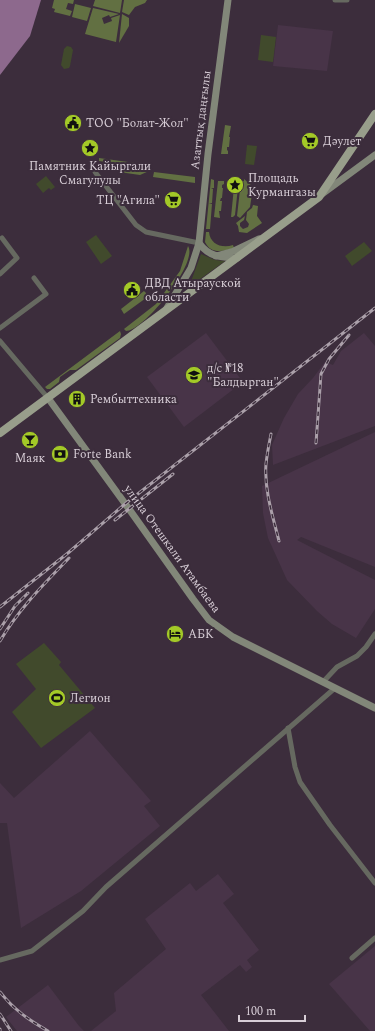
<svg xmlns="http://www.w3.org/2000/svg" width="375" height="1031" font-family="Spectral,serif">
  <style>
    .built { fill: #483448 }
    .green { fill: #414a2c }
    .forest { fill: #627042 }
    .water { fill: #8d698d }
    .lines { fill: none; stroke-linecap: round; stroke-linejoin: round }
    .street { stroke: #666960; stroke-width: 5 }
    .secondary { stroke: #828779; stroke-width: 7 }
    .primary { stroke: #989e8b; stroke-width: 8 }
    .rail-casing { stroke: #aba0aa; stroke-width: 3 }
    .rail { stroke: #3c2d3c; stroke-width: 1.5; stroke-dasharray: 4.5; stroke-linecap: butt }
    .labels { text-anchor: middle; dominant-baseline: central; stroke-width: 4; stroke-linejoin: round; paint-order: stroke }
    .street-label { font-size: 12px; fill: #d8ced7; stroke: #3c2d3c }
    .poi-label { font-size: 12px; fill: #d8ced7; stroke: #3c2d3c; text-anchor: start }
  </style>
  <rect width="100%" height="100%" fill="#3c2d3c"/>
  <g class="built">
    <path d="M 278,25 L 333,31 L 327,71 L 273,66 Z"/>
    <path d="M 206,333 L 243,382 L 184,427 L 147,377 Z"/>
    <path d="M 364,333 L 375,346 L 375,426 L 273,465 L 272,445 L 284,418 L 298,394 L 313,378 L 325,362 L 333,365 L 341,351 Z"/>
    <path d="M 375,432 L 375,567 L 301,537 L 297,540 L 375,580 L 375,609 L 356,638 L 332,624 L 317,611 L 287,580 L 268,538 L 263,513 L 262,486 Z"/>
    <path d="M 90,731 L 151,801 L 144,806 L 160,826 L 81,891 L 21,928 L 7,823 L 0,823 L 0,783 L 14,798 Z"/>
    <path d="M 218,874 L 234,894 L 223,903 L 259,950 L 247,960 L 252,967 L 246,972 L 240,965 L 201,995 L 229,1031 L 91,1031 L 116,1011 L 114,993 L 166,949 L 145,919 L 190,883 L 196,891 Z"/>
    <path d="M 375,946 L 375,1031 L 370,1031 L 329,984 Z"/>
    <path d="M 48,985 L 79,1026 L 84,1031 L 17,1031 L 6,1017 Z"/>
  </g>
  <g class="green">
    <path d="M 261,35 L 276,37 L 273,62 L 258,60 Z"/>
    <path d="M 67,46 L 71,47 L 73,50 L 70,66 L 69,68 L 64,69 L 61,65 L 64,49 Z"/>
    <path d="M 247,145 L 257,146 L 254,165 L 245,164 Z"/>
    <path d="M 46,176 L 55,187 L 51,190 L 49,188 L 43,193 L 36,184 Z"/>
    <path d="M 96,235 L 112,256 L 101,264 L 86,242 Z"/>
    <path d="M 364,242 L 372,251 L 352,266 L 345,256 Z"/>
    <path d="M 201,254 L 215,260 L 225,261 L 189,287 Z"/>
    <path d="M 44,643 L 61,662 L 59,665 L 95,708 L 41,748 L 12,712 L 36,689 L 16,664 Z"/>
  </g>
  <g class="forest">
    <path d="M 54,0 L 74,0 L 73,4 L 68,3 L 66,9 L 72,11 L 70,16 L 54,12 L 55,9 L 52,8 Z"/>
    <path d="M 95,0 L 122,0 L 120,13 L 93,6 Z"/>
    <path d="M 124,0 L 147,0 L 145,3 L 135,7 L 129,15 L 122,12 Z"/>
    <path d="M 75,4 L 91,8 L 87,21 L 72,17 Z"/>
    <path d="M 93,8 L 119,14 L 110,17 L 109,15 L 102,18 L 104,24 L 112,21 L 111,18 L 120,15 L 116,42 L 85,34 Z"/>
    <path d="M 122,14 L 129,18 L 129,26 L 119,43 Z"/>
    <path d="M 225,125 L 231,126 L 229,137 L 230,137 L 229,147 L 227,147 L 227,150 L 228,151 L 228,154 L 221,154 Z"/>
    <path d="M 99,158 L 150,165 L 150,168 L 99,161 Z"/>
    <path d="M 98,164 L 149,171 L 140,175 L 98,169 Z"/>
    <path d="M 154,172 L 195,177 L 195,183 L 153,177 Z"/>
    <path d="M 235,177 L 239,178 L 235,215 L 233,217 L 231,217 Z"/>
    <path d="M 211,179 L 214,180 L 214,188 L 211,188 L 213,189 L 212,203 L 209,204 L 212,204 L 210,229 L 206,229 Z"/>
    <path d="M 244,179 L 253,187 L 250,207 L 240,218 L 237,216 L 241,181 L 244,181 Z"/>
    <path d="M 218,181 L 224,181 L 224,184 L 222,185 L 222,188 L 223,188 L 222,198 L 221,198 L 220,201 L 222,201 L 221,211 L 219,211 L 220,218 L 214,217 Z"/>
    <path d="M 253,205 L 258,206 L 257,216 L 262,223 L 247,233 L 239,232 L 238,226 L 236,223 L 245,216 L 244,220 L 240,223 L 240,226 L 243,229 L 248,227 L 249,224 L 246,220 L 247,212 L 252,208 Z"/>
    <path d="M 206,232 L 209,232 C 210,244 222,249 233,245 L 234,248 C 224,251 211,255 205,242 Z"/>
    <path d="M 188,246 C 199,262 144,331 126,331 L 124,329 L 156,304 L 180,271 Z"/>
    <path d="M 144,291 L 146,293 L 146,298 L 124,314 L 121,309 Z"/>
    <path d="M 120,331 L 121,334 L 120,338 L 76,370 L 70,370 L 60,377 L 59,382 L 50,389 L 47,389 L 45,387 Z"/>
  </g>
  <path class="water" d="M 0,0 L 41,0 L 30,36 L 0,75 Z"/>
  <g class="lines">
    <g class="street">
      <path d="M 335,0 L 347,0"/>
      <path d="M 95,172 L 136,225 L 146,232 L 199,243"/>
      <path d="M 0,274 L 17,258 L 2,238"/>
      <path d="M 0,328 L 46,294 L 34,278"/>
      <path d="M 0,341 L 48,398"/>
      <path d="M 323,682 L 337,667 L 357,656 L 366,647 L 375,634"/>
      <path d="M 288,728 L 295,767 L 300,782 L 330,825 L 375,883"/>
      <path d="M 352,958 L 375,938"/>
      <path d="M 0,960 L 32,951 L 83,911 L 106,887 L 335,688"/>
    </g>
    <g class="secondary">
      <path d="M 322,194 L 375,155"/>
      <path d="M 199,243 C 209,257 220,257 237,258"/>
      <path d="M 216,256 L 234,251 L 259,239"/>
      <path d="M 167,308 L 191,268 L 199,243 L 208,154 L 228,0"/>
      <path d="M 48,398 L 129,509 L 193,599 L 209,620 L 233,637 L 375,708"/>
    </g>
    <path class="primary" d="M 0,433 L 319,197 L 375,114"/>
    <defs>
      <g id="rail">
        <path d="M 271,434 C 269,444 267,454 266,464 C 264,490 273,517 279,541"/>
        <path d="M 316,443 L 321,374 L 329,359 L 349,335"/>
        <path d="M 115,520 L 173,474"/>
        <path d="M 0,607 L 68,553 L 125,504 L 375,308"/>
        <path d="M 0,629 L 15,606 L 28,593"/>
        <path d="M 0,641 C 19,609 43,585 69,558"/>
        <path d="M 0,992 C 14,1010 29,1020 48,1031"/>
        <path d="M 0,1014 L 11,1031"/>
        <path d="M 0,1029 L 0,1031"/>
      </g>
    </defs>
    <use href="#rail" class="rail-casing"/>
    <use href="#rail" class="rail"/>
  </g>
  <defs>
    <symbol id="civic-disc" viewBox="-11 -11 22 22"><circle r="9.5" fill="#a3c927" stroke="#3c2d3c"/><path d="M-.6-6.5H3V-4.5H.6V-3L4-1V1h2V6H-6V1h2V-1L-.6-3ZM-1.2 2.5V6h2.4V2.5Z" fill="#111"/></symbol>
    <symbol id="supermarket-disc" viewBox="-11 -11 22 22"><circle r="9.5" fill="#a3c927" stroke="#3c2d3c"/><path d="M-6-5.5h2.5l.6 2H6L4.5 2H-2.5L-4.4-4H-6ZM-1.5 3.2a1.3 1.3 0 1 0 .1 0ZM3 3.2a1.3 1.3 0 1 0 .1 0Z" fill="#111"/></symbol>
    <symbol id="sight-disc" viewBox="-11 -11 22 22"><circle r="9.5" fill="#a3c927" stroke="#3c2d3c"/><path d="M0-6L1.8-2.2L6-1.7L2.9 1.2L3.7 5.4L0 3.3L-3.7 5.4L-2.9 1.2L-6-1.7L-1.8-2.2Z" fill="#111"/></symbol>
    <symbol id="school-disc" viewBox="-11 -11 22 22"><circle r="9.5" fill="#a3c927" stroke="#3c2d3c"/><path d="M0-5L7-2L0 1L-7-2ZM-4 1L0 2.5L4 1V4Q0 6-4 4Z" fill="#111"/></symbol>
    <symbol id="building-disc" viewBox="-11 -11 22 22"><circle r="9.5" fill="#a3c927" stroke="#3c2d3c"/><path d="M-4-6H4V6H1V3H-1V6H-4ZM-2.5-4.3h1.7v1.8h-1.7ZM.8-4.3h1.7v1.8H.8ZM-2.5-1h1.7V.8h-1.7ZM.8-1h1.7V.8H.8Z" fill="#111"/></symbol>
    <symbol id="bar-disc" viewBox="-11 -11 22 22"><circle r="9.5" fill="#a3c927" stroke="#3c2d3c"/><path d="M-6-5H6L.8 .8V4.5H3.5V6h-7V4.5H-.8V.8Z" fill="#111"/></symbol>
    <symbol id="bank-disc" viewBox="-11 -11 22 22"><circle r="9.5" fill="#a3c927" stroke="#3c2d3c"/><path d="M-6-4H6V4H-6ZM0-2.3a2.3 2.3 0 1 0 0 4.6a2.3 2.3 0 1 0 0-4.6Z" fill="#111"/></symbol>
    <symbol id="hotel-disc" viewBox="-11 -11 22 22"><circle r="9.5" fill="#a3c927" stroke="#3c2d3c"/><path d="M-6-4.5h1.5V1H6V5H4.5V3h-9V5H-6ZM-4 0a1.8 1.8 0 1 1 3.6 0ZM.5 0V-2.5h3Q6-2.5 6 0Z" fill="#111"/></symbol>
    <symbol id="stadium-disc" viewBox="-11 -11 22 22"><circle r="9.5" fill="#a3c927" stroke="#3c2d3c"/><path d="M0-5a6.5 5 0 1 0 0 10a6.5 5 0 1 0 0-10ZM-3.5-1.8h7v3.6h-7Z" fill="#111"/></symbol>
  </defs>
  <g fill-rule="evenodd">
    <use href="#civic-disc" x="63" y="113" width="20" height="20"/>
    <use href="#supermarket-disc" x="300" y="131" width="20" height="20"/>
    <use href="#sight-disc" x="80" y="138" width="20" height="20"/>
    <use href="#sight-disc" x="225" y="175" width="20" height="20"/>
    <use href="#supermarket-disc" x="163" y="190" width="20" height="20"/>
    <use href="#civic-disc" x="122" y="280" width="20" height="20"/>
    <use href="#school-disc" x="184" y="365" width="20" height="20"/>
    <use href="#building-disc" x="67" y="389" width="20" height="20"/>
    <use href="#bar-disc" x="20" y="430" width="20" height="20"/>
    <use href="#bank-disc" x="50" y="444" width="20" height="20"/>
    <use href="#hotel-disc" x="165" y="624" width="20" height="20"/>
    <use href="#stadium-disc" x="47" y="688" width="20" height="20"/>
  </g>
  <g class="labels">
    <g class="street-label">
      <text transform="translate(201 120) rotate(-83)">Азаттық даңғылы</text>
      <text transform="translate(172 549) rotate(54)">улица Отешкали Атамбаева</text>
    </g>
    <g class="poi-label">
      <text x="86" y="123">ТОО "Болат-Жол"</text>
      <text x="323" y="141">Дәулет</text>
      <text x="90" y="166" text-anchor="middle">Памятник Кайыргали<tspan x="90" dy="14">Смагулулы</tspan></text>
      <text x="248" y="178">Площадь<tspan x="248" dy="14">Курмангазы</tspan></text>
      <text x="160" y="200" text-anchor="end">ТЦ "Агила"</text>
      <text x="145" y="283">ДВД Атырауской<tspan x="145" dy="14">области</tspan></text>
      <text x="207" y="368">д/с №18<tspan x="207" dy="14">"Балдырган"</tspan></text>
      <text x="90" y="399">Рембыттехника</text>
      <text x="73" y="454">Forte Bank</text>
      <text x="30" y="458" text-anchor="middle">Маяк</text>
      <text x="188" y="634">АБК</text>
      <text x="70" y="698">Легион</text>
    </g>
  </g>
  <path d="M239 1015v6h66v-6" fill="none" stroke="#d8ced7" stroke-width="2"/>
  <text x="245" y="1015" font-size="12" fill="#d8ced7" stroke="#3c2d3c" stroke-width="3" paint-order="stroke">100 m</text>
</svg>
